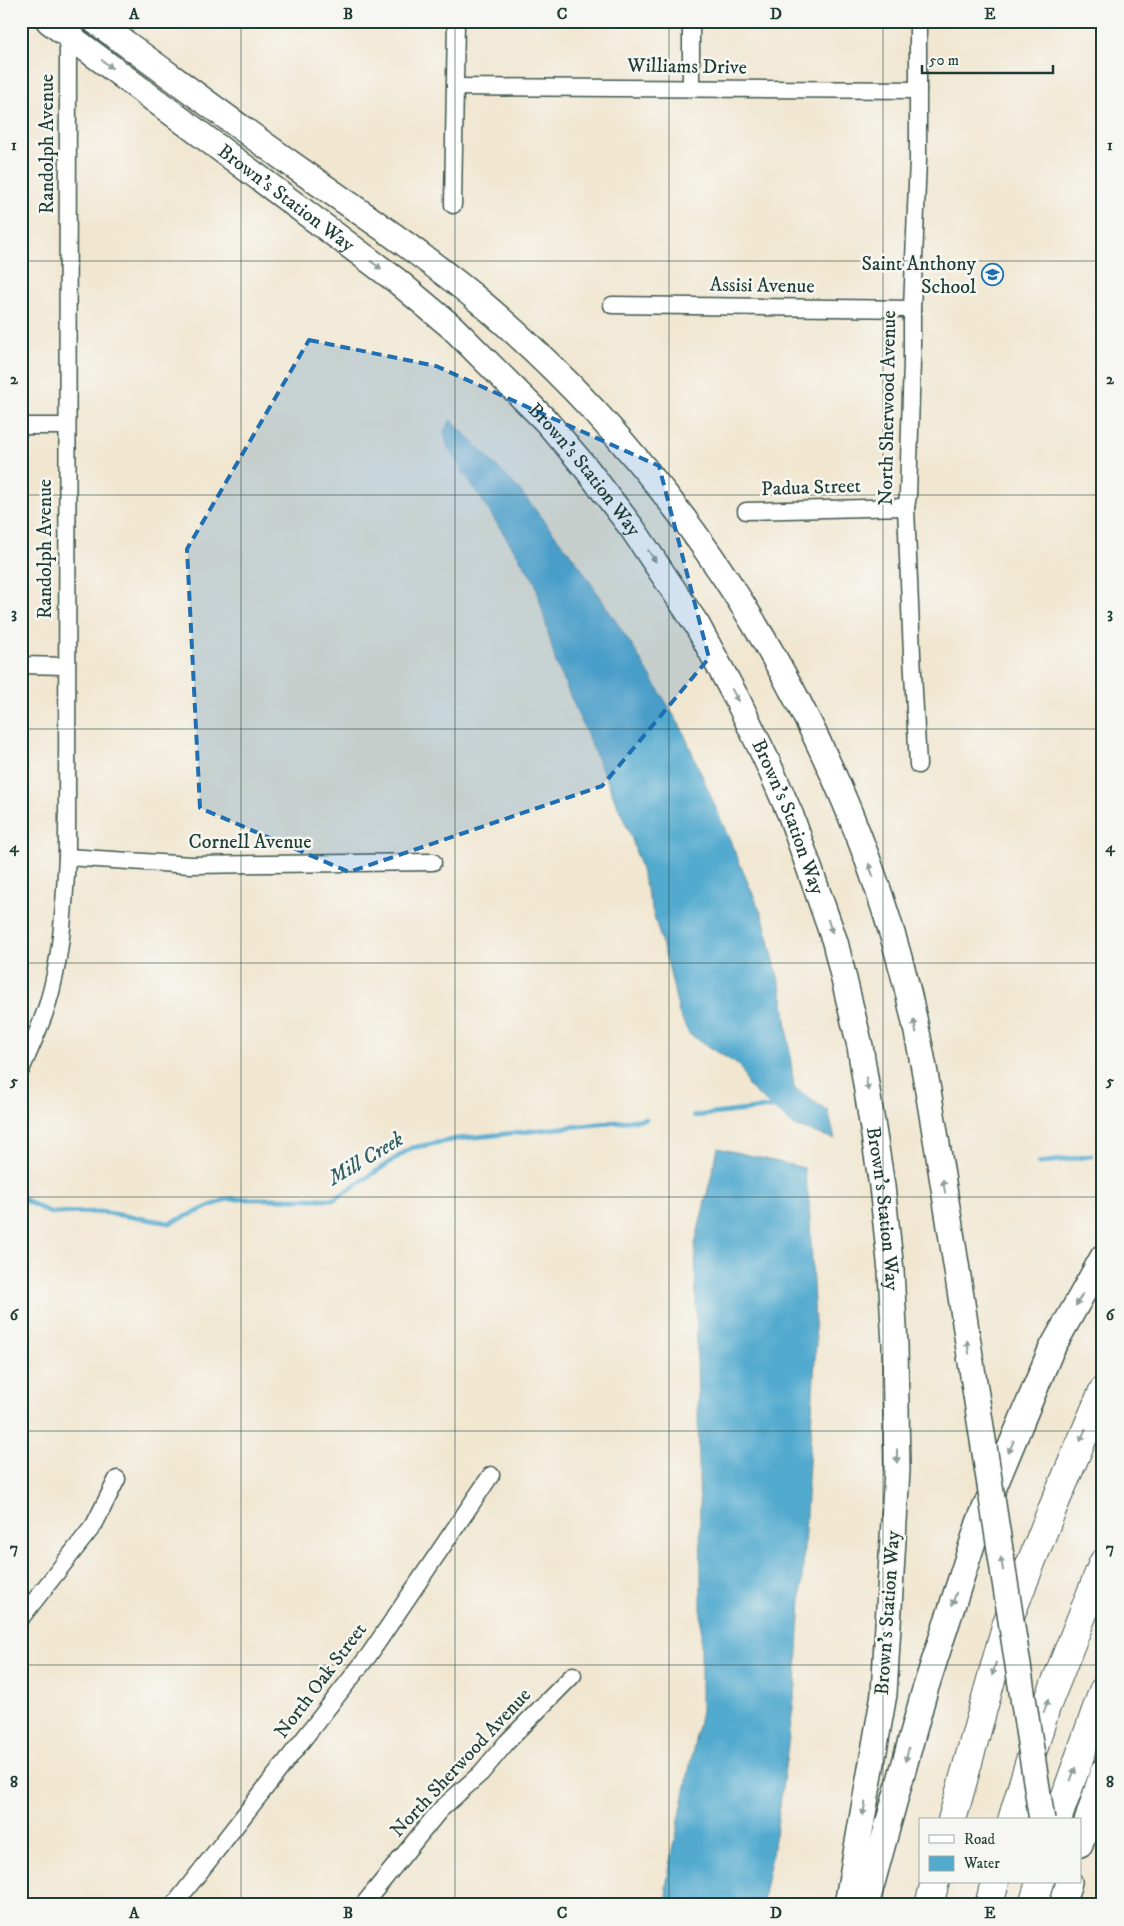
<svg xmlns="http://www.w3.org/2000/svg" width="1124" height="1926" font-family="'IM FELL DW Pica',serif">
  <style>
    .water { fill: #52aacf; stroke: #387482 }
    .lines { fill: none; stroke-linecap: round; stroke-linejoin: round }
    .stream { stroke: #52aacf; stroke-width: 5 }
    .street-casing { stroke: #3e564c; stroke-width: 19 }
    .primary-casing { stroke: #3e564c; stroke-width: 28 }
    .highway-casing { stroke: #3e564c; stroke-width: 30 }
    .street { stroke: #fff; stroke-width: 16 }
    .primary { stroke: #fff; stroke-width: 25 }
    .highway { stroke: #fff; stroke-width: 28 }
    .primary-bridge-casing { stroke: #3e564c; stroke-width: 28; stroke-linecap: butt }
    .primary-bridge { stroke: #fff; stroke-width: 25 }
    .oneway { fill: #8f9e9a }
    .marked { fill: #1f6fb2; fill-opacity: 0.2; stroke: #1f6fb2; stroke-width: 4; stroke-dasharray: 10 6; stroke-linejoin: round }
    .grid { fill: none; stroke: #1f3d34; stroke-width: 1; stroke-opacity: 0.55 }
    .labels { text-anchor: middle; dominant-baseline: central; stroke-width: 5; stroke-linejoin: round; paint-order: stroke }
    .street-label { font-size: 20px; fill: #1f3d34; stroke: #f6f6f2 }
    .poi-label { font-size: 20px; fill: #1f3d34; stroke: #f6f6f2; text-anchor: end }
    .water-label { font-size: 21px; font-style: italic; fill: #2e5e62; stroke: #f6f6f2 }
    .neatline { fill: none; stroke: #1f3d34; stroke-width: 2 }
    .grid-label { font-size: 16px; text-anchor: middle; font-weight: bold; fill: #1f3d34 }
  </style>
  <rect width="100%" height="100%" fill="#f6f6f2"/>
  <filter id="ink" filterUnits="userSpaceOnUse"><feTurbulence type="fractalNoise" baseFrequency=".02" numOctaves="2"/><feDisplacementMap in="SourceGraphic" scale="10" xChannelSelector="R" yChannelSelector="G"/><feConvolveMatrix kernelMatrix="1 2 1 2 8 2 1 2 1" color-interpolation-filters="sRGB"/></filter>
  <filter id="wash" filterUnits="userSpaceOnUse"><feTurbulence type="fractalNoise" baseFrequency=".0096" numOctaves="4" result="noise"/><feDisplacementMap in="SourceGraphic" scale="20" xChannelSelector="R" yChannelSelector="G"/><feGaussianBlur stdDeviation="1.12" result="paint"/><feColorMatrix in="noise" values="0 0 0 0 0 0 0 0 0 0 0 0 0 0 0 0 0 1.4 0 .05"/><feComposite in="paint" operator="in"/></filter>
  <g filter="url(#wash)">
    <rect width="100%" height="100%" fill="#f1e7d1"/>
    <g class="water">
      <path d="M 451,420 L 518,488 L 579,565 L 636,652 L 682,729 L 764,920 L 784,1002 L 794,1088 L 828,1111 L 835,1139 L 794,1126 L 748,1086 L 741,1067 L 689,1034 L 679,1013 L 669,968 L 632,839 L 556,663 L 535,582 L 448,448 L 444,431 Z"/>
      <path d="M 718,1148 L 804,1168 L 809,1201 L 816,1343 L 796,1685 L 776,1834 L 762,1905 L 668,1905 L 666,1886 L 701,1710 L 701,1580 L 695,1243 Z"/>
    </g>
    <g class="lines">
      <g class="stream">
        <path d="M 694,1116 L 773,1107 L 778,1109"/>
        <path d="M 1039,1163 L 1091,1156"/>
        <path d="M 21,1198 L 50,1213 L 101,1212 L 170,1223 L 227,1199 L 335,1199 L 411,1148 L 457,1139 L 646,1119"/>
      </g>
    </g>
  </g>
  <g filter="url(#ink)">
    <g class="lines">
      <defs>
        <g id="street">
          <path d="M 918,21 L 918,159 L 912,309 L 912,360 L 908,496 L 906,507 L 912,655 L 918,765"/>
          <path d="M 456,87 L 918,90"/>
          <path d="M 691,88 L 691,21"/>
          <path d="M 453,205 L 456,21"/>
          <path d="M 612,305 L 912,309"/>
          <path d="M 21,426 L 67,426"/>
          <path d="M 746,511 L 906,507"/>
          <path d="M 21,665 L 66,666"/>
          <path d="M 67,857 L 191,865 L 433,862"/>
          <path d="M 21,1070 C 30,1049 40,1028 47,1006 C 62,958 64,907 67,857 L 68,29"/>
          <path d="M 21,1618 L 94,1525 L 117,1479"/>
          <path d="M 174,1905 L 369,1655 L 491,1475"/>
          <path d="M 363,1905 L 440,1810 L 481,1773 L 507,1742 L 573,1675"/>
        </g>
        <g id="primary">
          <path id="s1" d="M 49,21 L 397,281 L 453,328 L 546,421 L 586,468 L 632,528 L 697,625 L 738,701 L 766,759 L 791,816 L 835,942 L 860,1046 L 882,1186 L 891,1271 L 895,1345 L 897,1470 L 884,1694 L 847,1905"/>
          <path d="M 95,21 C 160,68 224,116 290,163 C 355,209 422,253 484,305 C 687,478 834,714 903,972 C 919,1033 929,1095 939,1157 C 952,1236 964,1316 976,1395"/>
          <path d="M 1080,1844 L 1103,1771"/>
          <path d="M 866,1905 L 924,1693 L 979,1523 L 1051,1350 L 1103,1257"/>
          <path d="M 1062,1905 L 1069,1882"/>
        </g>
        <g id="highway">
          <path d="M 952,1820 L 1006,1626 L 1051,1512 L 1103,1391"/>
          <path d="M 1012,1820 L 1046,1707 L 1103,1563"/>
          <path d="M 1057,1820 L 1103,1691"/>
          <path d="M 929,1905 L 935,1882"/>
          <path d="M 989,1905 L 995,1882"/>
          <path d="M 1033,1905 L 1040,1882"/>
        </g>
      </defs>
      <use href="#street" class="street-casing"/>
      <use href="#primary" class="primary-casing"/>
      <use href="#highway" class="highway-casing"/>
      <use href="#street" class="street"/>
      <use href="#primary" class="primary"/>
      <use href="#highway" class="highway"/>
      <defs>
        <path id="primary-bridge" d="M 976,1395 L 1042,1820"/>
      </defs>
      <use href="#primary-bridge" class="primary-bridge-casing"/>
      <use href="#primary-bridge" class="primary-bridge"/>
    </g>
    <defs><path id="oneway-solid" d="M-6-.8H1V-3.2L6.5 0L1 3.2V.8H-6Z" transform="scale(1.25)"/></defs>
    <g class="oneway">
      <use href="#oneway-solid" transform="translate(107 64) rotate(37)"/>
      <use href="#oneway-solid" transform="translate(376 265) rotate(36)"/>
      <use href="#oneway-solid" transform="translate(652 556) rotate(56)"/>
      <use href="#oneway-solid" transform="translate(735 695) rotate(62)"/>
      <use href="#oneway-solid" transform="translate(871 870) rotate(-109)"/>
      <use href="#oneway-solid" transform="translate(830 926) rotate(72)"/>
      <use href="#oneway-solid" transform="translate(915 1026) rotate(-101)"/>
      <use href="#oneway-solid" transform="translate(867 1084) rotate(80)"/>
      <use href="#oneway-solid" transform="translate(944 1186) rotate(-99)"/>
      <use href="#oneway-solid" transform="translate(1079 1300) rotate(119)"/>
      <use href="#oneway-solid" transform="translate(968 1347) rotate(-99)"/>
      <use href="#oneway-solid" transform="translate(1083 1435) rotate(113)"/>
      <use href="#oneway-solid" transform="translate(1011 1447) rotate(113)"/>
      <use href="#oneway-solid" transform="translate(897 1456) rotate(90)"/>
      <use href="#oneway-solid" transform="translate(1002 1564) rotate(-99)"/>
      <use href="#oneway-solid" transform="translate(954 1599) rotate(108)"/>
      <use href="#oneway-solid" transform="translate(994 1669) rotate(106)"/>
      <use href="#oneway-solid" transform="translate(1046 1706) rotate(-71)"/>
      <use href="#oneway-solid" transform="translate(907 1755) rotate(105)"/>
      <use href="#oneway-solid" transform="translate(1073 1774) rotate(-70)"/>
      <use href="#oneway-solid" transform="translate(864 1809) rotate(101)"/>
    </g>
  </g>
  <path class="marked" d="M 309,340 L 436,366 L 659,466 L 709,658 L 602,786 L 349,872 L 200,808 L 187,549 Z"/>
  <path class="grid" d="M 241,21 L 241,1905M 455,21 L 455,1905M 669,21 L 669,1905M 883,21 L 883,1905M 21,261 L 1103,261M 21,495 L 1103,495M 21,729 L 1103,729M 21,963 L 1103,963M 21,1197 L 1103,1197M 21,1431 L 1103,1431M 21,1665 L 1103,1665"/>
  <defs>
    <symbol id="school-ring" viewBox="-11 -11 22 22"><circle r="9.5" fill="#f6f6f2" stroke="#1f6fb2" stroke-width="1.5"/><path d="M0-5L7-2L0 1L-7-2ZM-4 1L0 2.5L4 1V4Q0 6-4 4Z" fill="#1f6fb2"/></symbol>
  </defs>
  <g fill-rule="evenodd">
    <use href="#school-ring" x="980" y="262" width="25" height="25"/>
  </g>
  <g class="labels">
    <g class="street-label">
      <text transform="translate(687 67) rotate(1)">Williams Drive</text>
      <text transform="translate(47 144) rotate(-90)">Randolph Avenue</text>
      <text stroke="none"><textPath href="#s1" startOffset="296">Brown's Station Way</textPath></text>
      <text transform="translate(762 286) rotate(1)">Assisi Avenue</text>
      <text transform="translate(888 408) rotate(-89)">North Sherwood Avenue</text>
      <text stroke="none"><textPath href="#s1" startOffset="701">Brown's Station Way</textPath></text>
      <text transform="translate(811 488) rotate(-2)">Padua Street</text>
      <text transform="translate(45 549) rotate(-90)">Randolph Avenue</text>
      <text stroke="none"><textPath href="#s1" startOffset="1106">Brown's Station Way</textPath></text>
      <text x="250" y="842">Cornell Avenue</text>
      <text stroke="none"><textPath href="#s1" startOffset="1511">Brown's Station Way</textPath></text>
      <text transform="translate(888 1613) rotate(-86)">Brown's Station Way</text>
      <text transform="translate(321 1681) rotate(-53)">North Oak Street</text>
      <text transform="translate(461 1763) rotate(-47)">North Sherwood Avenue</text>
    </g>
    <g class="poi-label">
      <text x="976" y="264">Saint Anthony<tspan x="976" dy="23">School</tspan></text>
    </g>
    <g class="water-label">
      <text transform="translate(366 1159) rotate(-31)">Mill Creek</text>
    </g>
  </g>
  <rect width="1124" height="1926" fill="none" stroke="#f6f6f2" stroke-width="55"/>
  <rect x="919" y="1818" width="162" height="65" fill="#f6f6f2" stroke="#a0aca6"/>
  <rect x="929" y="1835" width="25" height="8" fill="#ffffff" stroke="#a0aca6"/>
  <text x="964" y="1844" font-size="15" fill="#1f3d34">Road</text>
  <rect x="929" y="1856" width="25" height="15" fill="#52aacf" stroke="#a0aca6"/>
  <text x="964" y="1868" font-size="15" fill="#1f3d34">Water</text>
  <path d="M922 65v8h131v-8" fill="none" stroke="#1f3d34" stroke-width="2.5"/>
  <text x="929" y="65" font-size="15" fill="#1f3d34" stroke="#f6f6f2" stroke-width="4" paint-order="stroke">50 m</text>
  <rect x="28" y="28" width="1068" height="1870" class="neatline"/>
  <g class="grid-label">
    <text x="134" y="19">A</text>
    <text x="348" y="19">B</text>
    <text x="562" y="19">C</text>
    <text x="776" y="19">D</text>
    <text x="990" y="19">E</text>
    <text x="14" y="150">1</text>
    <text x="1110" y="150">1</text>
    <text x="14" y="384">2</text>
    <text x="1110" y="384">2</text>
    <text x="14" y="618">3</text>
    <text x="1110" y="618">3</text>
    <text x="14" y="852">4</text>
    <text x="1110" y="852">4</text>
    <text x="14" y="1086">5</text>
    <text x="1110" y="1086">5</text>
    <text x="14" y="1320">6</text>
    <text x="1110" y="1320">6</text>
    <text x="14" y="1553">7</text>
    <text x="1110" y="1553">7</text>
    <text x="14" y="1787">8</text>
    <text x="1110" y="1787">8</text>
    <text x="134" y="1918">A</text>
    <text x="348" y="1918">B</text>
    <text x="562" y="1918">C</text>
    <text x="776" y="1918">D</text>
    <text x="990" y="1918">E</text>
  </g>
</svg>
